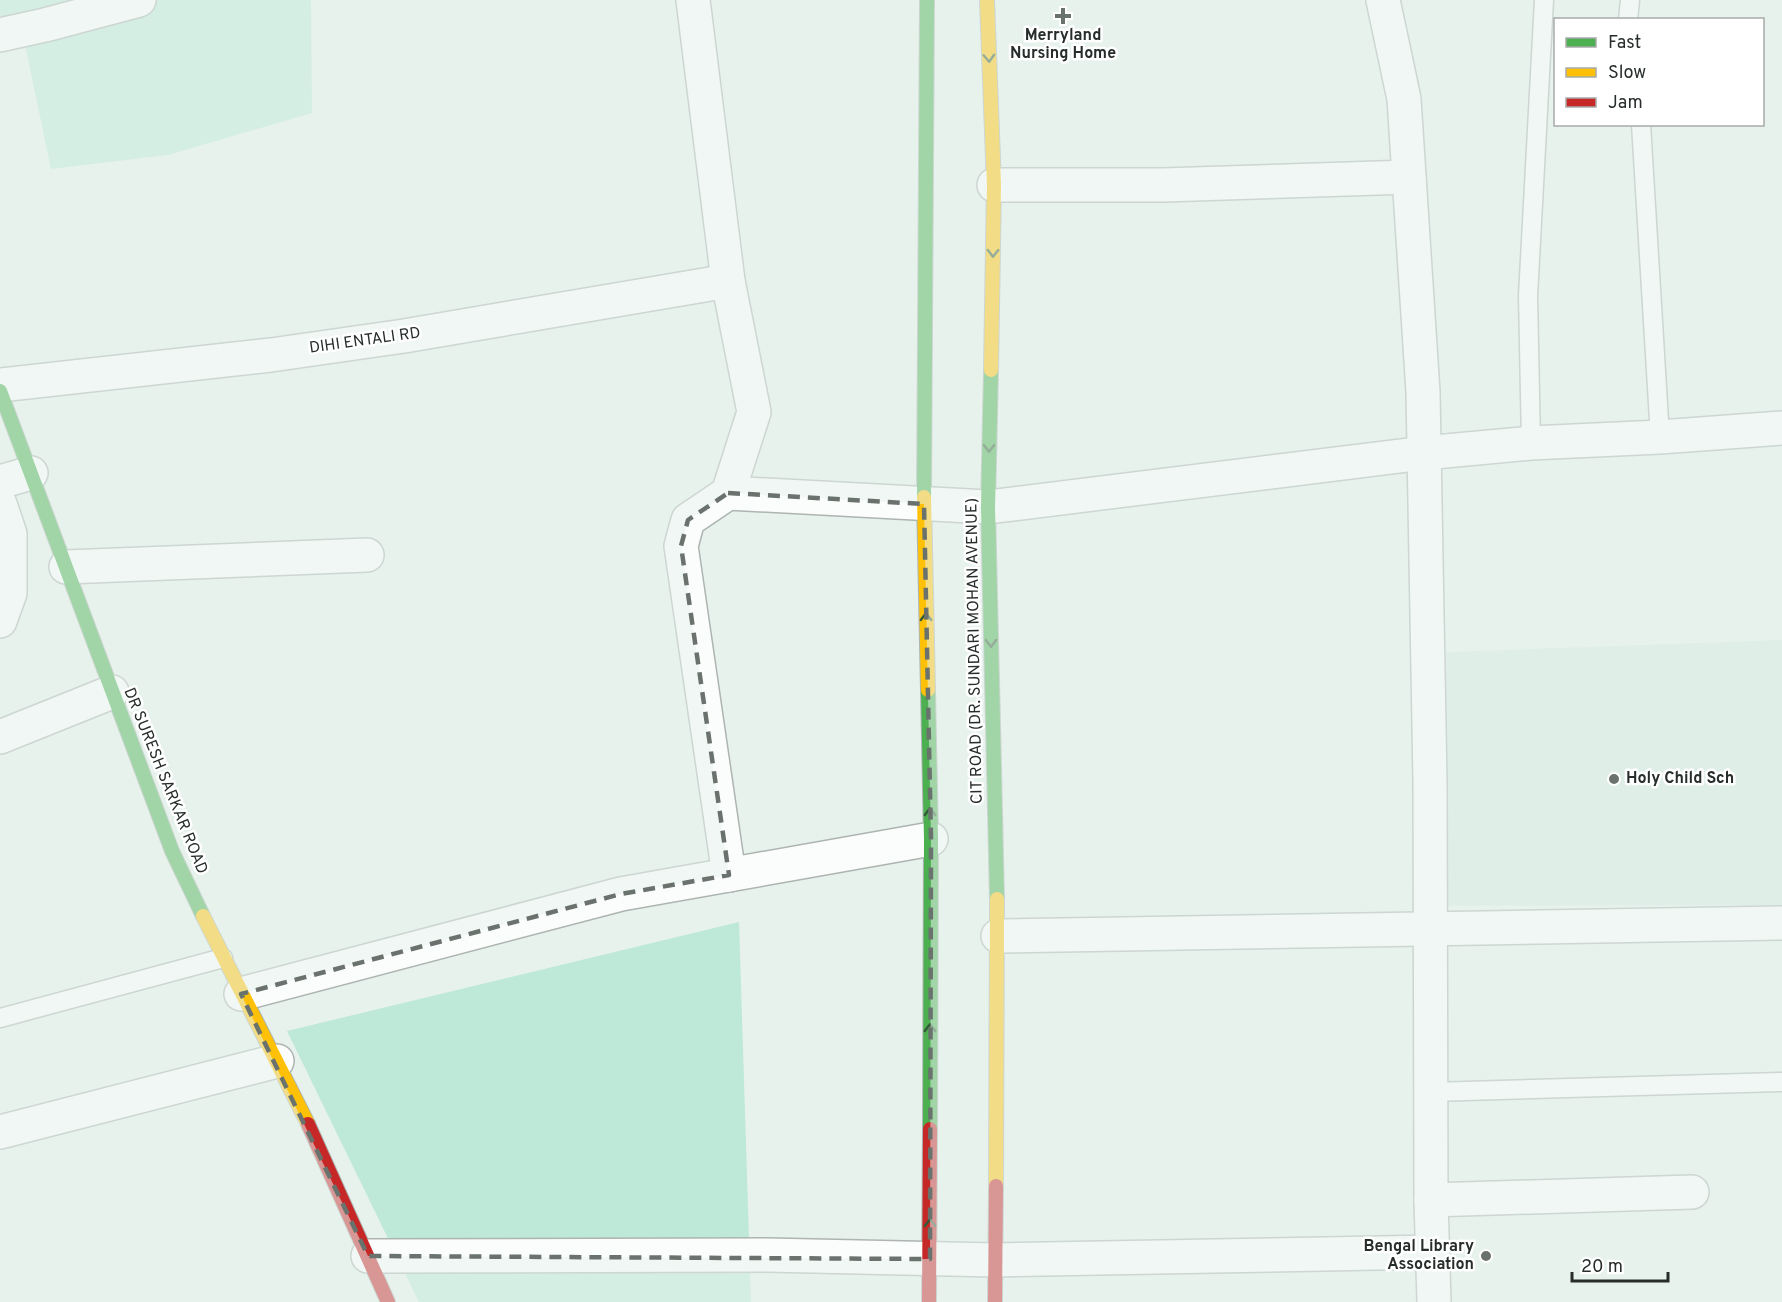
<svg xmlns="http://www.w3.org/2000/svg" width="1782" height="1302" font-family="Overpass,sans-serif">
  <style>
    .built { fill: #d6e9e1 }
    .green { fill: #bee8d8 }
    .lines { fill: none; stroke-linecap: round; stroke-linejoin: round }
    .lane-casing { stroke: #adb4b1; stroke-width: 21 }
    .street-casing { stroke: #adb4b1; stroke-width: 36 }
    .fast-casing { stroke: #adb4b1; stroke-width: 16 }
    .slow-casing { stroke: #adb4b1; stroke-width: 16 }
    .jam-casing { stroke: #adb4b1; stroke-width: 16 }
    .lane { stroke: #fbfdfc; stroke-width: 18 }
    .street { stroke: #fbfdfc; stroke-width: 33 }
    .fast { stroke: #4caf50; stroke-width: 14 }
    .slow { stroke: #ffc107; stroke-width: 14 }
    .jam { stroke: #c62828; stroke-width: 14 }
    .oneway { stroke: #335a37 }
    .marked { fill: none; stroke: #6a726e; stroke-width: 4.5; stroke-dasharray: 12 8; stroke-linejoin: round }
    .poi-dot { fill: #6a726e; stroke: #fff; stroke-width: 2 }
    .labels { text-anchor: middle; dominant-baseline: central; stroke-width: 5; stroke-linejoin: round; paint-order: stroke }
    .poi-label { font-size: 16px; font-weight: bold; fill: #262d2a; stroke: #fff }
    .street-label { font-size: 16px; fill: #262d2a; stroke: #fff }
  </style>
  <rect width="100%" height="100%" fill="#e7f2ed"/>
  <path class="built" d="M 1782,640 L 1782,905 L 1445,906 L 1446,652 Z"/>
  <g class="green">
    <path d="M 0,0 L 311,0 L 312,113 L 168,155 L 51,169 L 23,35 L 0,42 Z"/>
    <path d="M 739,922 L 751,1302 L 419,1302 L 287,1031 Z"/>
  </g>
  <g class="lines">
    <defs>
      <g id="lane">
        <path d="M 1628,20 L 1630,0"/>
        <path d="M 1641,124 L 1660,437"/>
        <path d="M 1531,443 L 1528,296 L 1544,0"/>
        <path d="M 0,1018 L 223,958"/>
        <path d="M 1431,1092 L 1782,1082"/>
      </g>
      <g id="street">
        <path d="M 693,0 L 728,281 L 754,412 L 728,493 L 988,507 L 1424,453 L 1531,443 L 1660,437 L 1782,428"/>
        <path d="M 1383,0 L 1404,99 L 1423,392 L 1430,782 L 1431,1200 L 1434,1302"/>
        <path d="M 0,35 L 45,25 L 139,0"/>
        <path d="M 994,185 L 1163,185 L 1409,177"/>
        <path d="M 0,385 L 271,355 L 404,336 L 728,281"/>
        <path d="M 0,482 L 31,473"/>
        <path d="M 728,493 L 688,520 L 681,546 L 729,875"/>
        <path d="M 0,504 L 10,534 L 10,593 L 0,621"/>
        <path d="M 66,567 L 367,555"/>
        <path d="M 0,737 L 112,692"/>
        <path d="M 998,936 L 1782,923"/>
        <path d="M 241,994 L 621,894 L 931,839"/>
        <path d="M 0,1132 L 277,1061"/>
        <path d="M 1431,1200 L 1692,1192"/>
        <path d="M 368,1256 L 767,1255 L 995,1260 L 1432,1252"/>
      </g>
      <g id="fast">
        <path d="M 991,370 L 988,507 L 997,899"/>
        <path d="M 0,391 L 172,851 L 203,916"/>
        <path d="M 924,497 L 927,0"/>
        <path d="M 928,690 L 931,839 L 930,1129"/>
      </g>
      <g id="slow">
        <path d="M 987,0 L 994,185 L 991,370"/>
        <path d="M 924,497 L 928,690"/>
        <path d="M 203,916 L 308,1124"/>
        <path d="M 996,1186 L 997,899"/>
      </g>
      <g id="jam">
        <path d="M 308,1124 L 388,1302"/>
        <path d="M 929,1302 L 930,1129"/>
        <path d="M 995,1302 L 996,1186"/>
      </g>
    </defs>
    <use href="#lane" class="lane-casing"/>
    <use href="#street" class="street-casing"/>
    <use href="#fast" class="fast-casing"/>
    <use href="#slow" class="slow-casing"/>
    <use href="#jam" class="jam-casing"/>
    <use href="#lane" class="lane"/>
    <use href="#street" class="street"/>
    <use href="#fast" class="fast"/>
    <use href="#slow" class="slow"/>
    <use href="#jam" class="jam"/>
  </g>
  <defs><path id="oneway-chevron" d="M-2-3.5L2.5 0L-2 3.5" fill="none" stroke-width="1.6" stroke-linecap="round" stroke-linejoin="round" transform="scale(1.5)"/></defs>
  <g class="oneway">
    <use href="#oneway-chevron" transform="translate(989 58) rotate(88)"/>
    <use href="#oneway-chevron" transform="translate(993 253) rotate(91)"/>
    <use href="#oneway-chevron" transform="translate(989 448) rotate(91)"/>
    <use href="#oneway-chevron" transform="translate(926 617) rotate(-91)"/>
    <use href="#oneway-chevron" transform="translate(991 643) rotate(89)"/>
    <use href="#oneway-chevron" transform="translate(930 812) rotate(-91)"/>
    <use href="#oneway-chevron" transform="translate(930 1028) rotate(-90)"/>
    <use href="#oneway-chevron" transform="translate(930 1223) rotate(-90)"/>
  </g>
  <path d="M0 0H1782V1302H0ZM 728,493 L 924,504 L 931,839 L 930,1259 L 368,1256 L 241,994 L 621,894 L 729,875 L 681,546 L 688,520 Z" fill="#e7f2ed" fill-opacity=".55" fill-rule="evenodd"/>
  <path class="marked" d="M 728,493 L 924,504 L 931,839 L 930,1259 L 368,1256 L 241,994 L 621,894 L 729,875 L 681,546 L 688,520 Z"/>
  <g class="poi-dot">
    <path d="M1060 7h6v6h6v6h-6v6h-6v-6h-6v-6h6z"/>
    <circle cx="1614" cy="779" r="6"/>
    <circle cx="1486" cy="1256" r="6"/>
  </g>
  <g class="labels">
    <g class="poi-label">
      <text x="1063" y="36">Merryland<tspan x="1063" dy="18">Nursing Home</tspan></text>
      <text x="1626" y="779" text-anchor="start">Holy Child Sch</text>
      <text x="1474" y="1247" text-anchor="end">Bengal Library<tspan x="1474" dy="18">Association</tspan></text>
    </g>
    <g class="street-label">
      <text transform="translate(365 341) rotate(-8)">DIHI ENTALI RD</text>
      <text transform="translate(975 651) rotate(-91)">CIT ROAD (DR. SUNDARI MOHAN AVENUE)</text>
      <text transform="translate(165 781) rotate(68)">DR SURESH SARKAR ROAD</text>
    </g>
  </g>
  <rect x="1554" y="18" width="210" height="108" fill="#ffffff" stroke="#a8abaa" stroke-width="1.5"/>
  <rect x="1566" y="38" width="30" height="9" fill="#4caf50" stroke="#a8abaa" stroke-width="1.5"/>
  <text x="1608" y="48" font-size="18" fill="#262d2a">Fast</text>
  <rect x="1566" y="68" width="30" height="9" fill="#ffc107" stroke="#a8abaa" stroke-width="1.5"/>
  <text x="1608" y="78" font-size="18" fill="#262d2a">Slow</text>
  <rect x="1566" y="98" width="30" height="9" fill="#c62828" stroke="#a8abaa" stroke-width="1.5"/>
  <text x="1608" y="108" font-size="18" fill="#262d2a">Jam</text>
  <path d="M1572 1272v9h96v-9" fill="none" stroke="#262d2a" stroke-width="3"/>
  <text x="1581" y="1272" font-size="18" fill="#262d2a" stroke="#ffffff" stroke-width="4.5" paint-order="stroke">20 m</text>
</svg>
